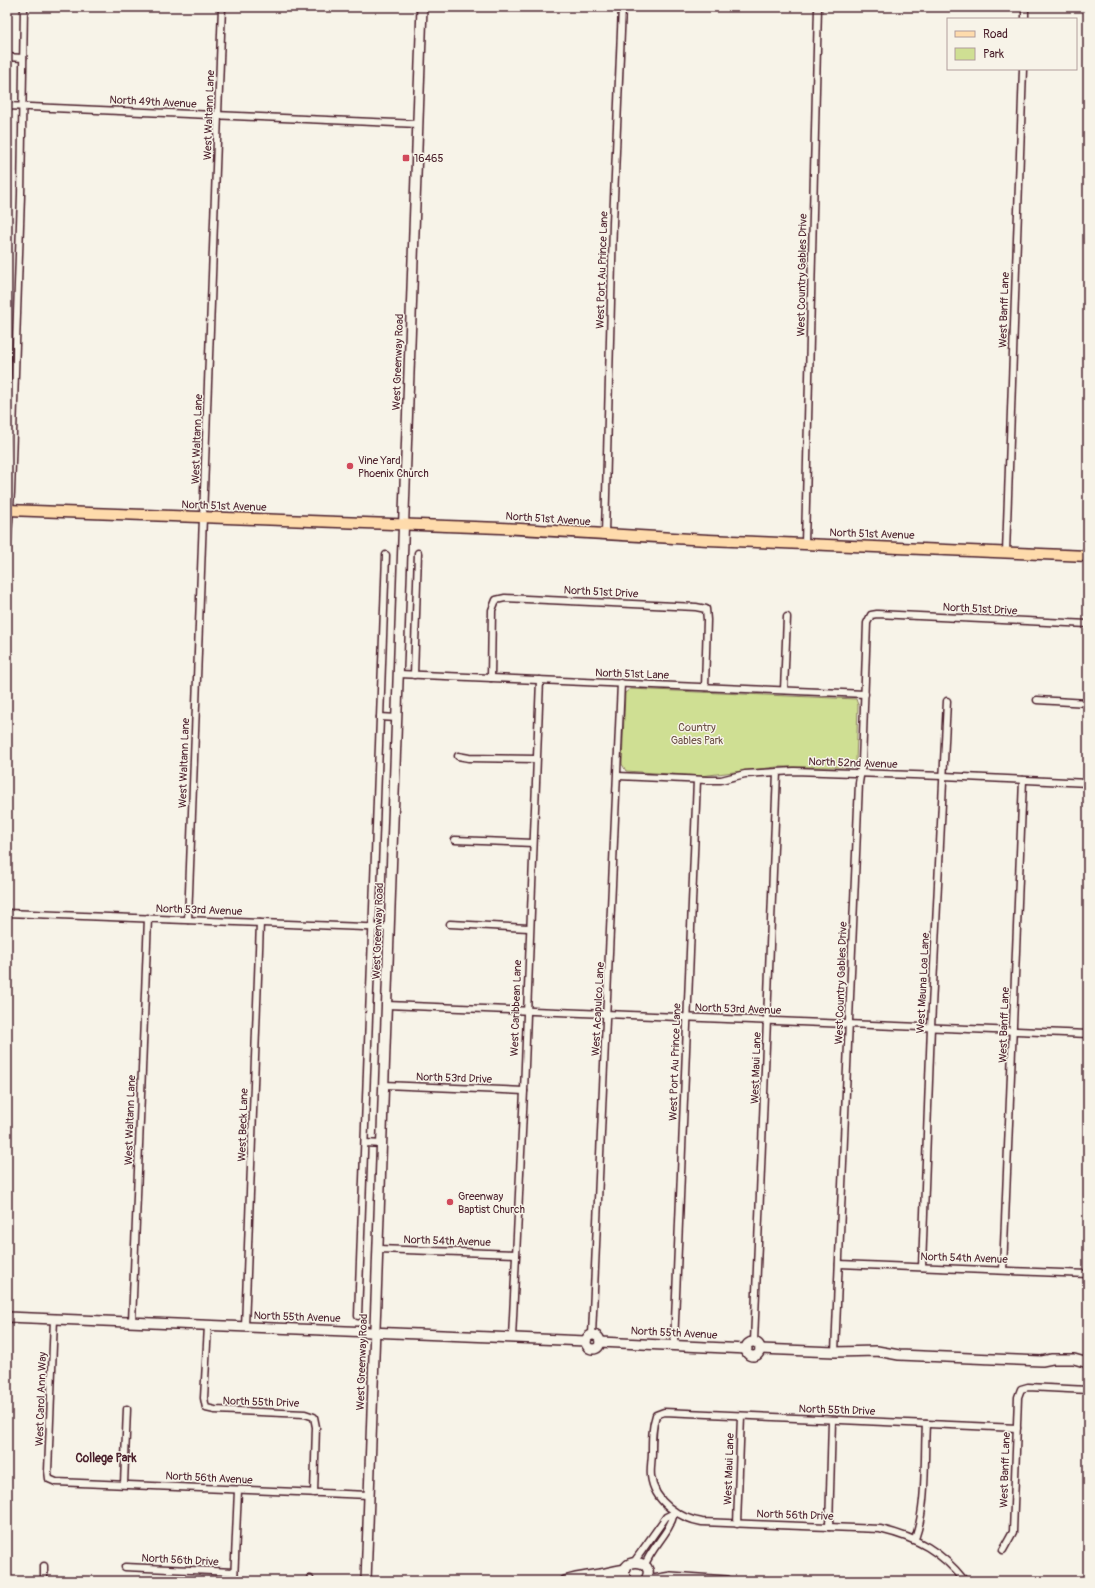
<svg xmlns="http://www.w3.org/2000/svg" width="1095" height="1588" font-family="Pangolin,sans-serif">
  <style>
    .green { fill: #cfdf93; stroke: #8c7f5f }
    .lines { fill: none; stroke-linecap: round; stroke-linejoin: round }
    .street-casing { stroke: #4a1f2b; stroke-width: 9 }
    .secondary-casing { stroke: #4a1f2b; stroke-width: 12 }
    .primary-casing { stroke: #4a1f2b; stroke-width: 13 }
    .street { stroke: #f7f3e8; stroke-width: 6 }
    .secondary { stroke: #f7f3e8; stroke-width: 9 }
    .primary { stroke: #fedbac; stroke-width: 10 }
    .poi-dot { fill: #d1495b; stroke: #f7f3e8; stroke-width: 1.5 }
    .labels { text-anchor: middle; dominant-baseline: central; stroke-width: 3; stroke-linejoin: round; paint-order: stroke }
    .street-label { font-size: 11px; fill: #4a1f2b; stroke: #f7f3e8 }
    .poi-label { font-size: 11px; fill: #4a1f2b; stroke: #f7f3e8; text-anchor: start }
    .park-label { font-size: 11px; fill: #6b4f45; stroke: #f7f3e8 }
    .neighbourhood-label { font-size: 12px; font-weight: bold; fill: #4a1f2b; stroke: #f7f3e8 }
  </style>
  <rect width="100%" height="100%" fill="#f7f3e8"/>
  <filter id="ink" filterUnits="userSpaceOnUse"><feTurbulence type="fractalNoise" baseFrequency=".025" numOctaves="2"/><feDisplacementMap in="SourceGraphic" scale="8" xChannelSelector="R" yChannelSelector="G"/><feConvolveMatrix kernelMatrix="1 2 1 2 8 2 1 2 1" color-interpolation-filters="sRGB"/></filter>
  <g filter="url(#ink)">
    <path class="green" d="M 630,689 L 856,699 L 858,705 L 856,762 L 853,766 L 850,767 L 777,767 L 700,776 L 626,771 L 622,764 L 625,693 Z"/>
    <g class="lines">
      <defs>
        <g id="street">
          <path d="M 1025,19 L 1025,7"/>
          <path d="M 7,57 L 23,58"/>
          <path d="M 7,106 L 418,124"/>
          <path d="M 605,534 L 613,223 L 622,7"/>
          <path d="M 805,544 L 818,7"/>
          <path d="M 7,551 L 11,492 L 21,195 L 24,7"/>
          <path d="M 1006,553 L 1023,69"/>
          <path d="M 399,674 L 865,694"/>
          <path d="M 414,675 L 418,553"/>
          <path d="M 491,678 L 492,610 L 496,600 L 505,598 L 696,607 L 706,609 L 707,620 L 705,687"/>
          <path d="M 784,690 L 787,617"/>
          <path d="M 1037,700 L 1088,703"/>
          <path d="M 380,717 L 397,718"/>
          <path d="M 458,756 L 469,758 L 536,759"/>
          <path d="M 618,776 L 707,780 L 721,780 L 745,774 L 794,771 L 943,776 L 1088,783"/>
          <path d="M 455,840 L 533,843"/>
          <path d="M 7,913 L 390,928"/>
          <path d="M 188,920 L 222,7"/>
          <path d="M 450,924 L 529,928"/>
          <path d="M 387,1005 L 1088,1034"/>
          <path d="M 384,1085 L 524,1091"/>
          <path d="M 365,1143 L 382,1144"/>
          <path d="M 378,1249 L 516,1254"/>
          <path d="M 839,1264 L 1088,1274"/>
          <path d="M 922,1267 L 931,1027 L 947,701"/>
          <path d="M 1003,1270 L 1023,780"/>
          <path d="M 358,1316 L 386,555"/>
          <path d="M 54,1319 L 48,1471 L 49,1479 L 56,1482 L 369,1495"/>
          <path d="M 132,1322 L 148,918"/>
          <path d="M 208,1326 L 204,1398 L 206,1408 L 215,1410 L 305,1414 L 314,1417 L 316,1427 L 314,1493"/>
          <path d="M 245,1327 L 260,923"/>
          <path d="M 592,1335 L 621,683"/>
          <path d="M 512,1338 L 524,1091 L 540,680"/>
          <path d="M 754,1342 L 777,772"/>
          <path d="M 674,1345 L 697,780"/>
          <path d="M 835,1352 L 859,783 L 862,763 L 867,623 L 871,615 L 877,614 L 1088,624"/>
          <path d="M 124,1484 L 127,1409"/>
          <path d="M 737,1524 L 741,1416"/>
          <path d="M 829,1527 L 832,1421"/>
          <path d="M 915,1539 C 927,1506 924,1460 926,1424"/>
          <path d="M 1003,1550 L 1013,1532 L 1018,1397 L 1021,1389 L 1028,1387 L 1088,1390"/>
          <path d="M 634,1562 L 666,1517 L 674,1513"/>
          <path d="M 645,1565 C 652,1546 670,1533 674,1513"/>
          <path d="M 125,1567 L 234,1572"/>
          <path d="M 44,1581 L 44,1566"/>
          <path d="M 234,1581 L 238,1490"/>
          <path d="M 310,1581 L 310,1579"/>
          <path d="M 965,1581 C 941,1551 918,1538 880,1529 L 702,1522 C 679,1518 654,1502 651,1476 C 650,1468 652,1460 652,1452 C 652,1439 652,1427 656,1415 L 664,1412 L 1017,1428"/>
        </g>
        <g id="secondary">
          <path d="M 7,1317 L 586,1341"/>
          <circle cx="593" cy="1342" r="7"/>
          <path d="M 600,1342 L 747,1349"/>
          <circle cx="753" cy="1349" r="7"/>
          <path d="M 760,1349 L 835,1352 L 877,1351 L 899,1355 L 1042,1361 L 1052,1359 L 1074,1359 L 1088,1363"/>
          <path d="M 602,1574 L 610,1578 L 626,1579"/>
          <path d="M 366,1581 L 422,7"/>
          <path d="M 565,1581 C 577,1577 588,1576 600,1574 C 608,1573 617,1570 626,1569"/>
          <path d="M 627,1581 C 612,1556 661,1557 645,1581"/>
          <path d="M 647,1581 L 671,1577 L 727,1581"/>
        </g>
        <path id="primary" d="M 7,510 L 501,528 L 708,540 L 1088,556"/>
      </defs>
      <use href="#street" class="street-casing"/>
      <use href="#secondary" class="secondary-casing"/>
      <use href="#primary" class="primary-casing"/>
      <use href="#street" class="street"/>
      <use href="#secondary" class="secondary"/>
      <use href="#primary" class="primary"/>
    </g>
  </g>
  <g class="poi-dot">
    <rect x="402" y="154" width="8" height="8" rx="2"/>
    <circle cx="350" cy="466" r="4"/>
    <circle cx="450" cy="1202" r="4"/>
  </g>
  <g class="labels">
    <g class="street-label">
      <text transform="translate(153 102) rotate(3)">North 49th Avenue</text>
      <text transform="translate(209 115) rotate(-88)">West Waltann Lane</text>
      <text transform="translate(602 270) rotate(-88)">West Port Au Prince Lane</text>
      <text transform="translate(802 275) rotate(-89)">West Country Gables Drive</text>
      <text transform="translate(1004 310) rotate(-88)">West Banff Lane</text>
      <text transform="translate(398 362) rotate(-88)">West Greenway Road</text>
      <text transform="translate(197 439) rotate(-88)">West Waltann Lane</text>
      <text transform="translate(224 506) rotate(2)">North 51st Avenue</text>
      <text transform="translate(548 519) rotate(4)">North 51st Avenue</text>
      <text transform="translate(872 534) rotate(2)">North 51st Avenue</text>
      <text transform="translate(601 592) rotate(3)">North 51st Drive</text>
      <text transform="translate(980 609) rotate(3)">North 51st Drive</text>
      <text transform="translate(632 674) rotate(2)">North 51st Lane</text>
      <text transform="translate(184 763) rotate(-88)">West Waltann Lane</text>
      <text transform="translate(853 763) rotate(2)">North 52nd Avenue</text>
      <text transform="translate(199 910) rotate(2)">North 53rd Avenue</text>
      <text transform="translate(378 931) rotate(-88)">West Greenway Road</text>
      <text transform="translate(841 983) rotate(-88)">West Country Gables Drive</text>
      <text transform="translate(923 983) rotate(-87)">West Mauna Loa Lane</text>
      <text transform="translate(516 1008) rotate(-88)">West Caribbean Lane</text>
      <text transform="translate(598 1009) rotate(-87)">West Acapulco Lane</text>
      <text transform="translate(738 1009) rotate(2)">North 53rd Avenue</text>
      <text transform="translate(1004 1025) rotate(-88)">West Banff Lane</text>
      <text transform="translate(675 1062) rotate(-88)">West Port Au Prince Lane</text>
      <text transform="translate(756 1068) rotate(-88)">West Maui Lane</text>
      <text transform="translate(454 1078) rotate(2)">North 53rd Drive</text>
      <text transform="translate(130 1120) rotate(-88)">West Waltann Lane</text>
      <text transform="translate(243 1125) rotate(-88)">West Beck Lane</text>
      <text transform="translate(447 1241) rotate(2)">North 54th Avenue</text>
      <text transform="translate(964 1258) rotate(2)">North 54th Avenue</text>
      <text transform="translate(297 1317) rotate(2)">North 55th Avenue</text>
      <text transform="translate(674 1333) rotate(3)">North 55th Avenue</text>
      <text transform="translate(362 1362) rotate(-88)">West Greenway Road</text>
      <text transform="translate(41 1399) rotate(-88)">West Carol Ann Way</text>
      <text transform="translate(261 1402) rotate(2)">North 55th Drive</text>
      <text transform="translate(837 1410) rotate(2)">North 55th Drive</text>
      <text transform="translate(729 1469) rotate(-88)">West Maui Lane</text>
      <text transform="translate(1005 1470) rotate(-88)">West Banff Lane</text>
      <text transform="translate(209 1478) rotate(3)">North 56th Avenue</text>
      <text transform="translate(795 1515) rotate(2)">North 56th Drive</text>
      <text transform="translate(180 1560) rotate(3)">North 56th Drive</text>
    </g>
    <g class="poi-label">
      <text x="414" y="158">16465</text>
      <text x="358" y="460">Vine Yard<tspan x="358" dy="13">Phoenix Church</tspan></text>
      <text x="458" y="1196">Greenway<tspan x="458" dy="13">Baptist Church</tspan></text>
    </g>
    <g class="park-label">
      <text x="697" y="727">Country<tspan x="697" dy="13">Gables Park</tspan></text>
    </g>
    <g class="neighbourhood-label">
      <text x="106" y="1458">College Park</text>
    </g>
  </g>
  <rect width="1095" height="1588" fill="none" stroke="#f7f3e8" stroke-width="24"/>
  <rect x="12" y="12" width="1071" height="1564" fill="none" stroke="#4a1f2b" stroke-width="1.5" filter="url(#ink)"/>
  <rect x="947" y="18" width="130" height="52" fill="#f7f3e8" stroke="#b29e9c"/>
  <rect x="955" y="31" width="20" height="6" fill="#fedbac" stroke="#b29e9c"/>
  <text x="983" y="38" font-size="12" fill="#4a1f2b">Road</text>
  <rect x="955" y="48" width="20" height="12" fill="#cfdf93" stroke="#b29e9c"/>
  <text x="983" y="58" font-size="12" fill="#4a1f2b">Park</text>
</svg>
